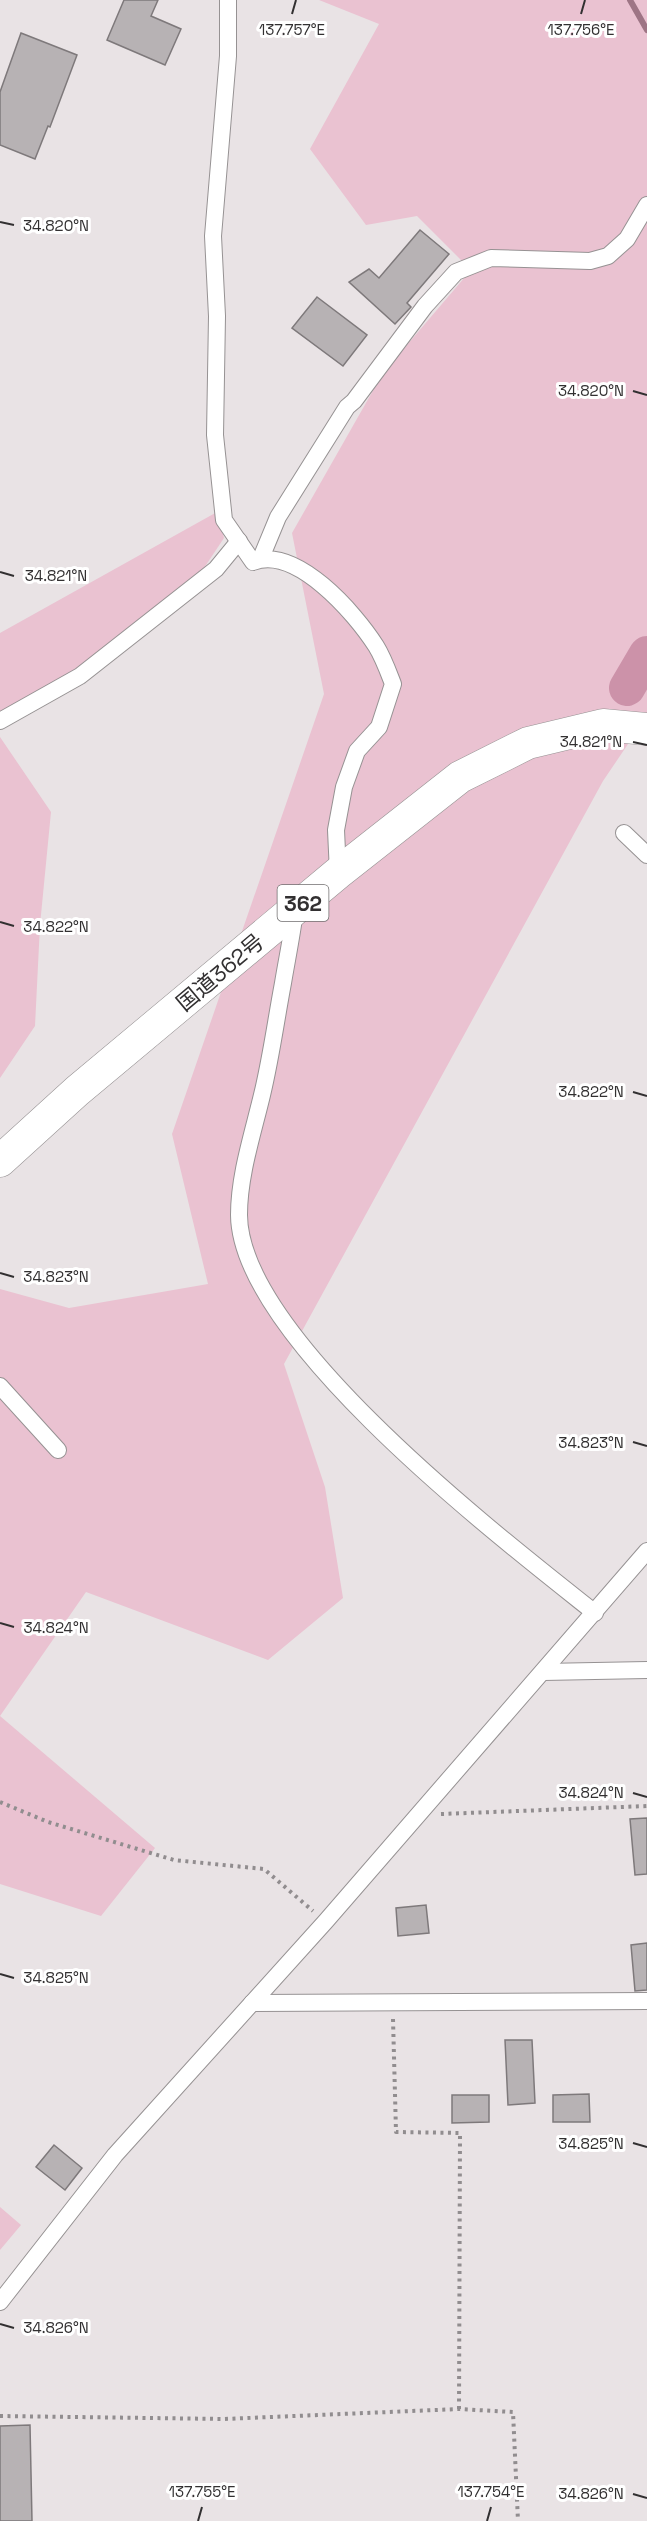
<svg xmlns="http://www.w3.org/2000/svg" width="647" height="2521" font-family="'Space Grotesk','Noto Sans JP',sans-serif">
  <style>
    .green { fill: #eac2d1 }
    .lines { fill: none; stroke-linecap: round; stroke-linejoin: round }
    .stream { stroke: #9e7585; stroke-width: 6 }
    .river { stroke: #cc92a9; stroke-width: 36 }
    .building { fill: #b7b2b4; stroke: #7e797b; stroke-width: 1.5 }
    .street-casing { stroke: #969293; stroke-width: 18 }
    .highway-casing { stroke: #969293; stroke-width: 33 }
    .path { stroke: #918d8f; stroke-width: 4; stroke-dasharray: 3 4.5; stroke-linecap: butt }
    .street { stroke: #fff; stroke-width: 16 }
    .highway { stroke: #fff; stroke-width: 32 }
    .ticks { fill: none; stroke: #323031; stroke-width: 2 }
    .labels { text-anchor: middle; dominant-baseline: central; stroke-width: 6; stroke-linejoin: round; paint-order: stroke }
    .shield { fill: #fff; stroke: #706e6f; stroke-width: 1.5 }
    .shield-label { font-size: 21px; font-weight: bold; fill: #323031 }
    .street-label { font-size: 22px; fill: #323031; stroke: #fff }
    .ticks-label { font-size: 15px; text-anchor: middle; fill: #323031; stroke: #fff; stroke-width: 6; stroke-linejoin: round; paint-order: stroke }
  </style>
  <rect width="100%" height="100%" fill="#e9e3e5"/>
  <g class="green">
    <path d="M 319,0 L 647,0 L 647,716 L 603,781 L 284,1364 L 325,1487 L 343,1598 L 268,1660 L 86,1592 L 0,1716 L 0,1289 L 69,1308 L 208,1284 L 172,1134 L 324,694 L 292,533 L 383,373 L 471,270 L 417,216 L 366,225 L 310,149 L 379,24 Z"/>
    <path d="M 217,512 L 224,538 L 188,592 L 0,720 L 0,633 Z"/>
    <path d="M 0,737 L 51,812 L 40,925 L 35,1026 L 0,1078 Z"/>
    <path d="M 0,1716 L 155,1848 L 101,1916 L 0,1884 Z"/>
    <path d="M 0,2207 L 21,2225 L 0,2250 Z"/>
  </g>
  <g class="lines">
    <path class="stream" d="M 630,0 L 647,30"/>
    <path class="river" d="M 627,688 L 647,654"/>
  </g>
  <g class="building">
    <path d="M 124,0 L 158,0 L 151,16 L 181,29 L 165,65 L 107,40 Z"/>
    <path d="M 21,33 L 77,55 L 50,127 L 48,126 L 35,159 L 0,145 L 0,92 Z"/>
    <path d="M 420,230 L 449,254 L 407,303 L 411,307 L 395,324 L 349,282 L 369,269 L 379,278 Z"/>
    <path d="M 317,297 L 367,335 L 343,366 L 292,328 Z"/>
    <path d="M 647,1818 L 647,1874 L 635,1875 L 630,1819 Z"/>
    <path d="M 426,1905 L 429,1933 L 398,1936 L 396,1908 Z"/>
    <path d="M 647,1943 L 647,1990 L 635,1991 L 631,1945 Z"/>
    <path d="M 505,2040 L 532,2040 L 535,2103 L 508,2105 Z"/>
    <path d="M 589,2094 L 590,2122 L 553,2122 L 553,2095 Z"/>
    <path d="M 452,2095 L 489,2095 L 489,2122 L 452,2123 Z"/>
    <path d="M 54,2145 L 82,2168 L 65,2190 L 36,2167 Z"/>
    <path d="M 30,2425 L 32,2521 L 0,2521 L 0,2426 Z"/>
  </g>
  <g class="lines">
    <defs>
      <g id="street">
        <path d="M 228,0 L 228,56 L 213,236 L 217,316 L 215,435 L 224,520 L 253,562 C 296,545 355,613 376,646 C 383,657 388,671 393,684 L 379,727 L 357,751 L 344,787 L 336,830 L 338,873"/>
        <path d="M 261,558 L 278,517 L 347,407 L 354,401 L 425,306 L 456,272 L 491,258 L 590,261 L 608,256 L 627,239 L 647,205"/>
        <path d="M 0,721 L 80,676 L 216,569 L 239,541"/>
        <path d="M 624,833 L 647,855"/>
        <path d="M 295,911 C 292,935 287,959 283,983 C 276,1020 271,1058 262,1095 C 253,1133 239,1175 239,1215 C 240,1338 502,1539 595,1613"/>
        <path d="M 0,1386 L 58,1450"/>
        <path d="M 543,1672 L 647,1670"/>
        <path d="M 252,2003 L 647,2001"/>
        <path d="M 0,2302 L 115,2155 L 326,1921 L 647,1551"/>
      </g>
      <path id="highway" d="M 0,1161 L 77,1091 L 338,873 L 460,777 L 528,743 L 603,725 L 647,729"/>
    </defs>
    <use href="#street" class="street-casing"/>
    <use href="#highway" class="highway-casing"/>
    <g class="path">
      <path d="M 0,1802 L 48,1822 L 174,1860 L 264,1869 L 313,1911"/>
      <path d="M 441,1814 L 647,1806"/>
      <path d="M 393,2019 L 396,2132 L 460,2133 L 459,2409"/>
      <path d="M 0,2416 L 224,2419 L 459,2409 L 513,2412 L 518,2521"/>
    </g>
    <use href="#street" class="street"/>
    <use href="#highway" class="highway"/>
  </g>
  <path class="ticks" d="M 292,14 L 296,0M 581,14 L 585,0M 0,222 L 14,225M 633,391 L 647,395M 0,572 L 14,576M 633,742 L 647,745M 0,922 L 14,926M 633,1092 L 647,1096M 0,1273 L 14,1277M 633,1442 L 647,1446M 0,1623 L 14,1627M 633,1793 L 647,1797M 0,1974 L 14,1978M 633,2143 L 647,2147M 0,2324 L 14,2328M 633,2494 L 647,2498M 198,2521 L 202,2507M 487,2521 L 491,2507"/>
  <g class="labels">
    <rect class="shield" x="277.5" y="885" width="51" height="36" rx="4.5"/>
    <g class="shield-label">
      <text x="303" y="903">362</text>
    </g>
    <g class="street-label">
      <text transform="translate(220 972) rotate(-40)">国道362号</text>
    </g>
  </g>
  <g class="ticks-label">
    <text x="292" y="35">137.757°E</text>
    <text x="581" y="35">137.756°E</text>
    <text x="56" y="231">34.820°N</text>
    <text x="591" y="396">34.820°N</text>
    <text x="56" y="581">34.821°N</text>
    <text x="591" y="747">34.821°N</text>
    <text x="56" y="932">34.822°N</text>
    <text x="591" y="1097">34.822°N</text>
    <text x="56" y="1282">34.823°N</text>
    <text x="591" y="1448">34.823°N</text>
    <text x="56" y="1633">34.824°N</text>
    <text x="591" y="1798">34.824°N</text>
    <text x="56" y="1983">34.825°N</text>
    <text x="591" y="2149">34.825°N</text>
    <text x="56" y="2333">34.826°N</text>
    <text x="202" y="2497">137.755°E</text>
    <text x="491" y="2497">137.754°E</text>
    <text x="591" y="2499">34.826°N</text>
  </g>
</svg>
